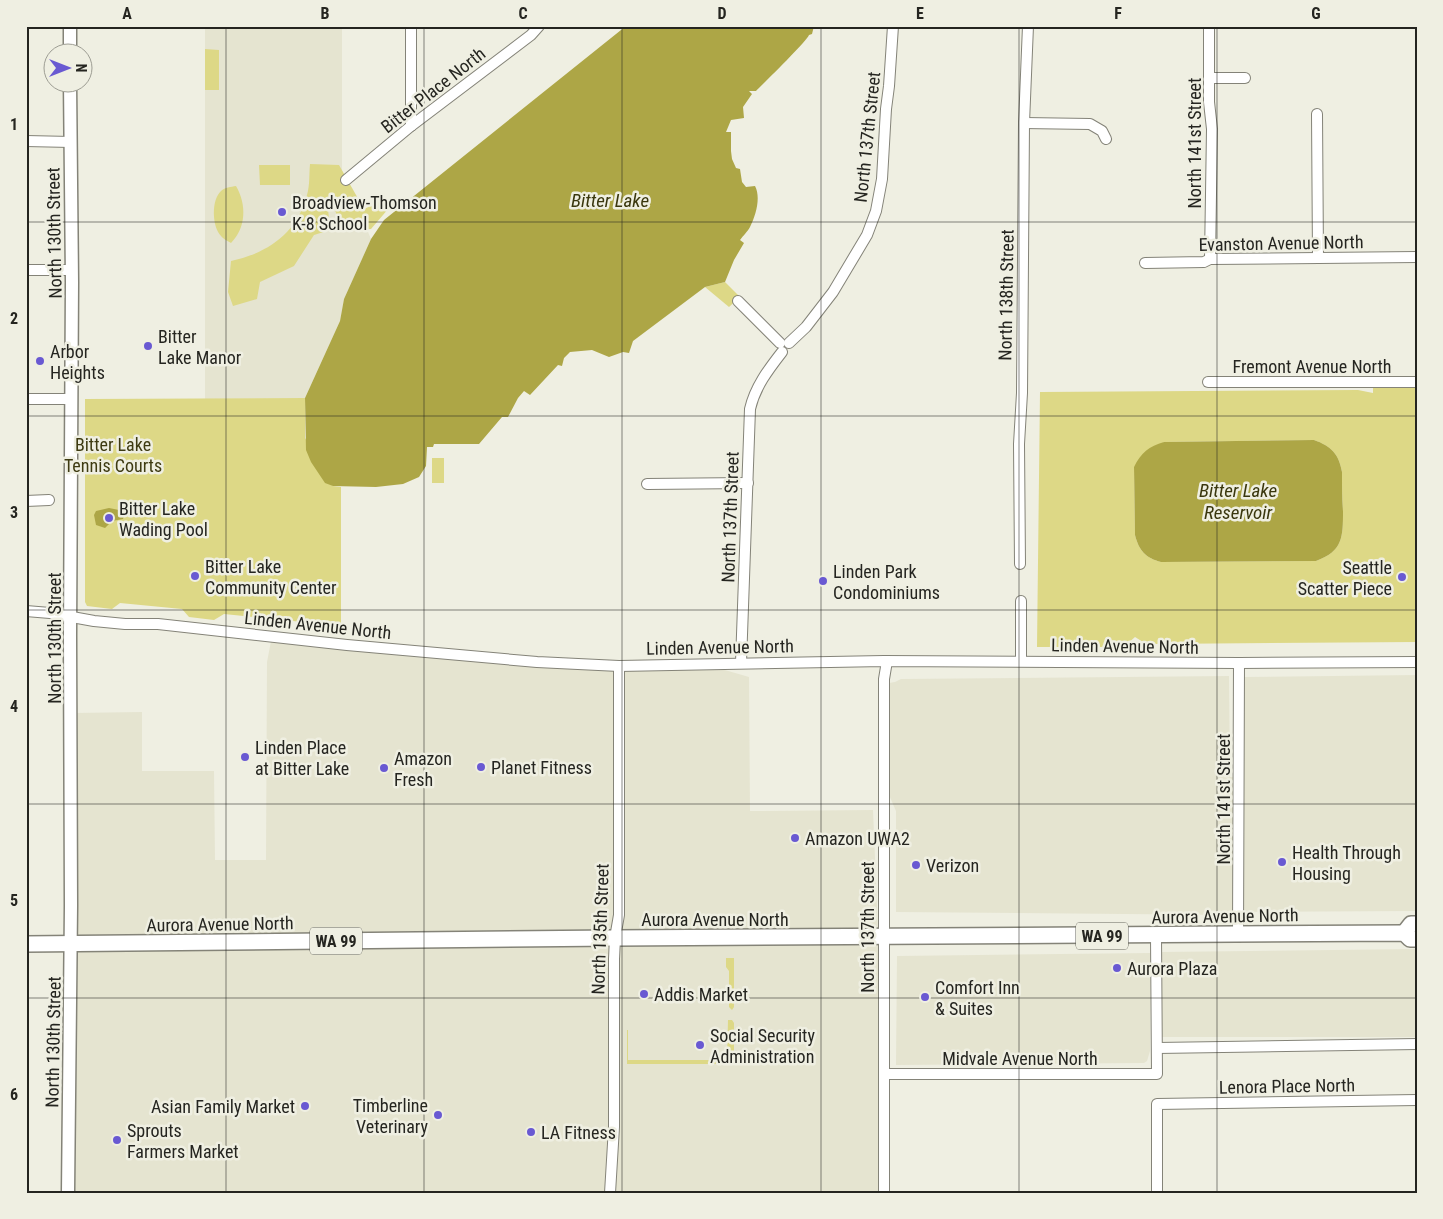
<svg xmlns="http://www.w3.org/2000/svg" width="1443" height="1219" font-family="'Roboto Condensed',sans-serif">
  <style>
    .built { fill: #e5e4d0 }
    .green { fill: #ddd886; fill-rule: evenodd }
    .water { fill: #ada646 }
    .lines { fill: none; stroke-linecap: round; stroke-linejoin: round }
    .minor-casing { stroke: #848378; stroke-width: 12 }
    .major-casing { stroke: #848378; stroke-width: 15 }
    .highway-casing { stroke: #848378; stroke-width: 18 }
    .minor { stroke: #fff; stroke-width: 10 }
    .major { stroke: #fff; stroke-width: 12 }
    .highway { stroke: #fff; stroke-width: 15 }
    .grid { fill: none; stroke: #252520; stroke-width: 1; stroke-opacity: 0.55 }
    .poi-dot { fill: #6959d2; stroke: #efefe2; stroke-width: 2 }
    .labels { text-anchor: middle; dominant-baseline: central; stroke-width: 5; stroke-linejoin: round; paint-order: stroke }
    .shield { fill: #efefe2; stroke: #62625a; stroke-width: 1 }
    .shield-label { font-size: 16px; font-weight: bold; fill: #252520 }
    .street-label { font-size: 18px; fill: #252520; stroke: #efefe2 }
    .poi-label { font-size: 18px; fill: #252520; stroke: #efefe2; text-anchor: start }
    .park-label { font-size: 18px; fill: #3e3b12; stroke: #efefe2 }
    .water-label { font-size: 19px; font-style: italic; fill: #3a370e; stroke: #efefe2 }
    .neatline { fill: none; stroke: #252520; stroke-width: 2 }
    .grid-label { font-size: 16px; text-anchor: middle; font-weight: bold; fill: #252520 }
  </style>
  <rect width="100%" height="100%" fill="#efefe2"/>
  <g class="built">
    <path d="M 205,26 L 342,26 L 342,171 L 371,239 L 344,299 L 340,321 L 305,398 L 205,399 Z"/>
    <path d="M 272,636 L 537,662 L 704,664 L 749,677 L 750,811 L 873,810 L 884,1074 L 884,1193 L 68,1193 L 73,713 L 142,712 L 142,771 L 214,771 L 215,860 L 266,860 L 267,662 Z"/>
    <path d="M 1417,675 L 1417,911 L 1242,912 L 1243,677 Z"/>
    <path d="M 1229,676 L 1230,777 L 1235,777 L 1234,915 L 896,912 L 896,811 L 889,795 L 889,683 L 895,682 L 901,679 Z"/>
    <path d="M 1417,949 L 1417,1037 L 1161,1037 L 1162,952 Z"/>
    <path d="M 1150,953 L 1150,1051 L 1147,1061 L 1144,1063 L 896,1065 L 897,956 Z"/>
  </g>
  <g class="green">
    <path d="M 205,49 L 219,50 L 219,90 L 205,90 Z"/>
    <path d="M 310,164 L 339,165 L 364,209 L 384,200 L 389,208 L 371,229 L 343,231 L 331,200 L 327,198 L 330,230 L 314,235 L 294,266 L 260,282 L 257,299 L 233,306 L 228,292 L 231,261 C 268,253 297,233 307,195 C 310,185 309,174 310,164 Z"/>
    <path d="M 259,165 L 290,165 L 290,185 L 260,185 Z"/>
    <path d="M 236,186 C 247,205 246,228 231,243 C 228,241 223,239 221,236 C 212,227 211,200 221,191 C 225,187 231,187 236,186 Z"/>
    <path d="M 725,282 L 740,297 L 729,307 L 705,287 Z"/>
    <path d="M 1373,388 L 1417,388 L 1417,642 L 1155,644 L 1143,642 L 1135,637 L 1126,645 L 1122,647 L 1037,647 L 1040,392 L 1358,390 L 1373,393 ZM 1314,440 C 1331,446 1339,454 1342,472 C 1342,485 1342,498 1343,511 C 1343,537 1343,551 1316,561 L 1161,562 C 1146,558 1139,551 1135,535 L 1134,467 L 1164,442 Z"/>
    <path d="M 305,398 L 305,438 L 333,486 L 341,487 L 341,626 L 224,614 L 214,620 L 189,617 L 182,609 L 120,603 L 112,609 L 87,606 L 85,602 L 85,399 Z"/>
    <rect x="432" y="458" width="12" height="25"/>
    <path d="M 726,958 L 734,958 L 734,1007 L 732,1010 L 729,1007 L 729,971 L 726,967 Z"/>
    <path d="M 728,1020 L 732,1020 L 734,1023 L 734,1064 L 627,1064 L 627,1030 L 628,1030 L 628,1060 L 727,1060 Z"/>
  </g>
  <g class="water">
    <path d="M 626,26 L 814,26 L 812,34 L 809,35 C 807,41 764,83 756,91 L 749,91 L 752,94 L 743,107 L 744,118 L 731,120 L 726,132 L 731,132 L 731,151 L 732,159 L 736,168 L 740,169 L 742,182 L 746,187 L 755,186 C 761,197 756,215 750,227 C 748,231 743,236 740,240 L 744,243 L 734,260 L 725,282 L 705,287 L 633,341 L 629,353 L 623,352 L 609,357 L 592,350 L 570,352 L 564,358 L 562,366 L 558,365 L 530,395 L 524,391 L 518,398 L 508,417 L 502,417 L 479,444 L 434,444 L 433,447 L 427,447 L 426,466 L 419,477 L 403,484 L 376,487 L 333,486 L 325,483 L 311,462 L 306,450 L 305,398 L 340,321 L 344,299 L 371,239 L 384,220 Z"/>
    <path d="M 1314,440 C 1331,446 1339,454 1342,472 C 1342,485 1342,498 1343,511 C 1343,537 1343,551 1316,561 L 1161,562 C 1146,558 1139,551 1135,535 L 1134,467 C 1141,453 1149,446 1164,442 Z"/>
    <path d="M 109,508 L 124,511 L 124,516 L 123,519 L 112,521 L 105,528 L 96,525 L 94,515 L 96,511 Z"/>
  </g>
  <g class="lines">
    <defs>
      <g id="minor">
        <path d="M 411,26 L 411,126"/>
        <path d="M 1209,26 L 1209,102 L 1212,129 L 1210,259"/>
        <path d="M 1209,78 L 1245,78"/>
        <path d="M 1317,114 L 1318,258"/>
        <path d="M 1024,123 L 1090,124 L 1102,131 L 1106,139"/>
        <path d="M 26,141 L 71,142"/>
        <path d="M 346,180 L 411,126 L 531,35 L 539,26"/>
        <path d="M 1145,263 L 1204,262 L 1210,259 L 1417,257"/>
        <path d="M 26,270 L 72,270"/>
        <path d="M 738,301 L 780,343"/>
        <path d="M 789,343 L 806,327 L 833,292 L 867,235 L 876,211 L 882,179 L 886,109 L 889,86 L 893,26"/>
        <path d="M 1208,382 L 1417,382"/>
        <path d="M 26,399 L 72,399"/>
        <path d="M 647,484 L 748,483"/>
        <path d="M 26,501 L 49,500"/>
        <path d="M 1020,564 L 1019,444 L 1022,393 L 1024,123 L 1028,26"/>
        <path d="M 1021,601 L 1021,661"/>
        <path d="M 26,611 L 50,613 L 94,621 L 125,624 L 158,624 L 347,645 L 537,662 L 619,666 L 884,661 L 1239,663 L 1417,662"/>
        <path d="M 741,663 L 750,409 C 755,387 768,370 782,352"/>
        <path d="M 1238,935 L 1239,663"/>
        <path d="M 1157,1048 L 1417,1044"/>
        <path d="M 884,1074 L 1157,1074 L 1156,936"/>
        <path d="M 610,1193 L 614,1127 L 614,959 L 615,938 L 619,915 L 619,666"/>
        <path d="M 884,1193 L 884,679 L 887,661"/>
        <path d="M 1157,1193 L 1157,1104 L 1417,1100"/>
      </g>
      <g id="major">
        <path d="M 70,52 L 70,26"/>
        <path d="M 68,1193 L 71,906 L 70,636 L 72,282 L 70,82"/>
      </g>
      <g id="highway">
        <path d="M 1404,933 L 1411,924 L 1417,924"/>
        <path d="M 26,944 L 615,938 L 1404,933 L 1410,939 L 1417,939"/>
      </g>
    </defs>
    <use href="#minor" class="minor-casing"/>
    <use href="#major" class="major-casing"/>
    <use href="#highway" class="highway-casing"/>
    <use href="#minor" class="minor"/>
    <use href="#major" class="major"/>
    <use href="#highway" class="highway"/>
  </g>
  <path class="grid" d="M 226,26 L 226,1193M 424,26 L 424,1193M 622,26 L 622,1193M 821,26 L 821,1193M 1019,26 L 1019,1193M 1217,26 L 1217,1193M 26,222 L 1417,222M 26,416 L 1417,416M 26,610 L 1417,610M 26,804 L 1417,804M 26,998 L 1417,998"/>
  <g class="poi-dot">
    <circle cx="282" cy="212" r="5"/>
    <circle cx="148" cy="346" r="5"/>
    <circle cx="40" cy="361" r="5"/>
    <circle cx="109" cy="518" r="5"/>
    <circle cx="195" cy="576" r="5"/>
    <circle cx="1402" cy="577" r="5"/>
    <circle cx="823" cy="581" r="5"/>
    <circle cx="245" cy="757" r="5"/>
    <circle cx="481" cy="767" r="5"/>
    <circle cx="384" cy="768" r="5"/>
    <circle cx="795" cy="838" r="5"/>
    <circle cx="1282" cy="862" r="5"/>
    <circle cx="916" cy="865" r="5"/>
    <circle cx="1117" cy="968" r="5"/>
    <circle cx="644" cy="994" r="5"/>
    <circle cx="925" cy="997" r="5"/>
    <circle cx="700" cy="1045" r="5"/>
    <circle cx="305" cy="1106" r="5"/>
    <circle cx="438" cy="1115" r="5"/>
    <circle cx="531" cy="1132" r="5"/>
    <circle cx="117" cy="1140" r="5"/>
  </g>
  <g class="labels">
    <g class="shield">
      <rect x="1076" y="922.5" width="52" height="27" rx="4"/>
      <rect x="310" y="927.5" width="52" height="27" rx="4"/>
    </g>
    <g class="shield-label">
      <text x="1102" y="936">WA 99</text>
      <text x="336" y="941">WA 99</text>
    </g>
    <g class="street-label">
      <text transform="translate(433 90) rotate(-38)">Bitter Place North</text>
      <text transform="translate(867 137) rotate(-84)">North 137th Street</text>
      <text transform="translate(1194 143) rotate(-90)">North 141st Street</text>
      <text transform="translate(54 233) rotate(-91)">North 130th Street</text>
      <text transform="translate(1281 243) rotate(-1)">Evanston Avenue North</text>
      <text transform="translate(1006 295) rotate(-89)">North 138th Street</text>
      <text x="1312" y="366">Fremont Avenue North</text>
      <text transform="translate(730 517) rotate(-88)">North 137th Street</text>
      <text transform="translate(318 625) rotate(6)">Linden Avenue North</text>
      <text transform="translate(54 638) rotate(-90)">North 130th Street</text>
      <text transform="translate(1125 646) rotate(1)">Linden Avenue North</text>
      <text transform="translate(720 647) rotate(-1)">Linden Avenue North</text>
      <text transform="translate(1223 799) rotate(-90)">North 141st Street</text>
      <text transform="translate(1225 916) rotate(-1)">Aurora Avenue North</text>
      <text x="715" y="919">Aurora Avenue North</text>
      <text transform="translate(220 924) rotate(-1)">Aurora Avenue North</text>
      <text transform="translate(867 927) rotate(-90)">North 137th Street</text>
      <text transform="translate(600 929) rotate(-88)">North 135th Street</text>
      <text transform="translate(53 1042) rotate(-89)">North 130th Street</text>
      <text x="1020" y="1058">Midvale Avenue North</text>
      <text transform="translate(1287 1086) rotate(-1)">Lenora Place North</text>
    </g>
    <g class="poi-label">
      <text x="292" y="202">Broadview-Thomson<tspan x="292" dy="21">K-8 School</tspan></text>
      <text x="158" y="336">Bitter<tspan x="158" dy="21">Lake Manor</tspan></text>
      <text x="50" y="351">Arbor<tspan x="50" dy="21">Heights</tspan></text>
      <text x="119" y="508">Bitter Lake<tspan x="119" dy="21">Wading Pool</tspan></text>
      <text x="205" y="566">Bitter Lake<tspan x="205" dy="21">Community Center</tspan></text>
      <text x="1392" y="567" text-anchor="end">Seattle<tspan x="1392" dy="21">Scatter Piece</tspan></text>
      <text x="833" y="571">Linden Park<tspan x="833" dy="21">Condominiums</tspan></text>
      <text x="255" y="747">Linden Place<tspan x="255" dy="21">at Bitter Lake</tspan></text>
      <text x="394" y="758">Amazon<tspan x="394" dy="21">Fresh</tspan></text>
      <text x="491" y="767">Planet Fitness</text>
      <text x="805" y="838">Amazon UWA2</text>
      <text x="1292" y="852">Health Through<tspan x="1292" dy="21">Housing</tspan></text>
      <text x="926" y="865">Verizon</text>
      <text x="1127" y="968">Aurora Plaza</text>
      <text x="935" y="987">Comfort Inn<tspan x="935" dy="21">&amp; Suites</tspan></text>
      <text x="654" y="994">Addis Market</text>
      <text x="710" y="1035">Social Security<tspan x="710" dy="21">Administration</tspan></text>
      <text x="428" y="1105" text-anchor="end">Timberline<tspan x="428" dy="21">Veterinary</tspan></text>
      <text x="295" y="1106" text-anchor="end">Asian Family Market</text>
      <text x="127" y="1130">Sprouts<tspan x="127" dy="21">Farmers Market</tspan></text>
      <text x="541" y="1132">LA Fitness</text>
    </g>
    <g class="park-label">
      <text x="113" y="444">Bitter Lake<tspan x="113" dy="21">Tennis Courts</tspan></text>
    </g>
    <g class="water-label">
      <text x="610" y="200">Bitter Lake</text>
      <text x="1238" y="490">Bitter Lake<tspan x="1238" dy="22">Reservoir</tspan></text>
    </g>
  </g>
  <rect width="1443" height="1219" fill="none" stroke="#efefe2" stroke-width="55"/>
  <g transform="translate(68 68) rotate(90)"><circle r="24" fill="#efefe2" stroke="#9e9e94"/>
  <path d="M0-4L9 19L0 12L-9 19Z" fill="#6959d2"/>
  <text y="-8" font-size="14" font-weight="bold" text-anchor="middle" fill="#252520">N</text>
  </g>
  <rect x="28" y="28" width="1388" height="1164" class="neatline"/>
  <g class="grid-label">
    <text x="127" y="19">A</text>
    <text x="325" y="19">B</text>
    <text x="523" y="19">C</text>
    <text x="722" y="19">D</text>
    <text x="920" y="19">E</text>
    <text x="1118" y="19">F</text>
    <text x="1316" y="19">G</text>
    <text x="14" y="130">1</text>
    <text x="14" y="324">2</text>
    <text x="14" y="518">3</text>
    <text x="14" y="712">4</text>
    <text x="14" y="906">5</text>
    <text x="14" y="1100">6</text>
  </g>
</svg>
